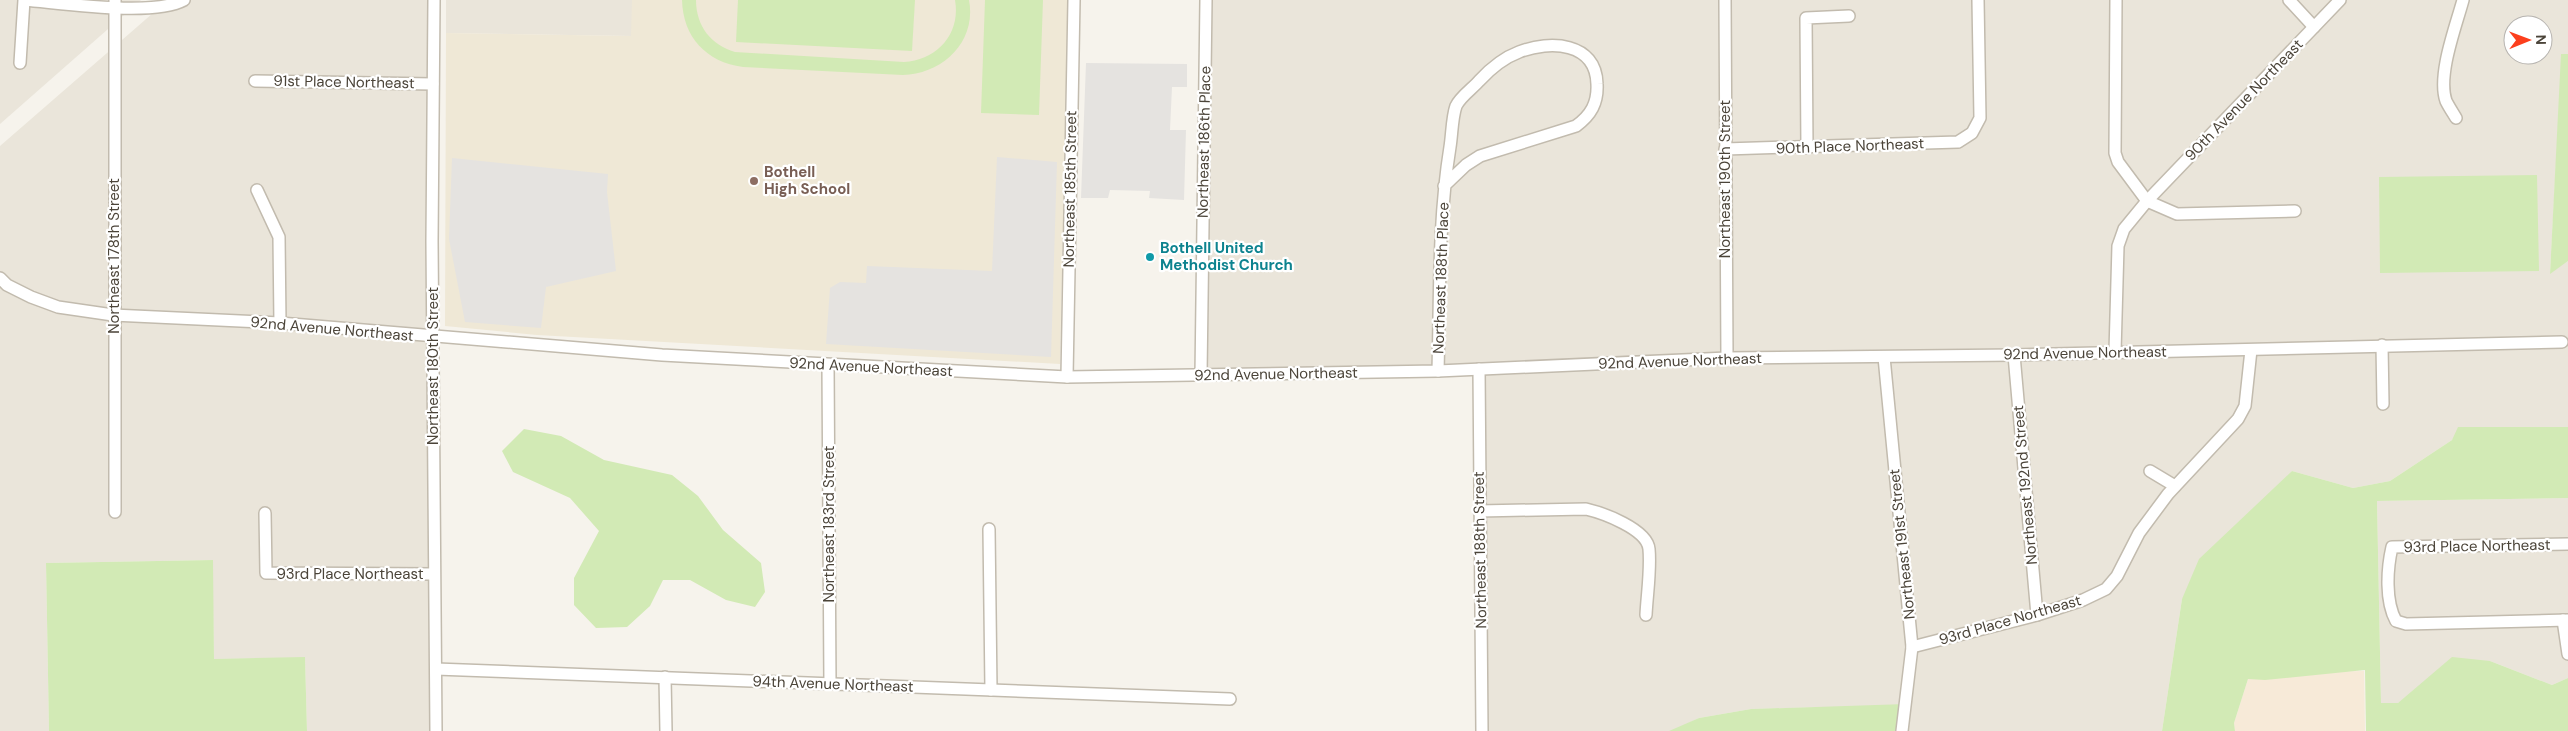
<svg xmlns="http://www.w3.org/2000/svg" width="2568" height="731" font-family="'DM Sans',sans-serif">
  <style>
    .residential { fill: #eae5da; fill-rule: evenodd }
    .commercial { fill: #f7ead8 }
    .education { fill: #efe8d6 }
    .green { fill: #d2eab5 }
    .parking { fill: #e5e3e0 }
    .lines { fill: none; stroke-linecap: round; stroke-linejoin: round }
    .minor-casing { stroke: #c2bbae; stroke-width: 14 }
    .minor { stroke: #fff; stroke-width: 11 }
    .education-dot { fill: #8d6e63; stroke: #fff; stroke-width: 2 }
    .culture-dot { fill: #0f9aa8; stroke: #fff; stroke-width: 2 }
    .labels { text-anchor: middle; dominant-baseline: central; stroke-width: 4.5; stroke-linejoin: round; paint-order: stroke }
    .street-label { font-size: 15px; fill: #4b4439; stroke: #fff }
    .education-label { font-size: 15px; font-weight: bold; fill: #785e54; stroke: #fff; text-anchor: start }
    .culture-label { font-size: 15px; font-weight: bold; fill: #0d838f; stroke: #fff; text-anchor: start }
  </style>
  <rect width="100%" height="100%" fill="#f6f3ec"/>
  <g class="residential">
    <path d="M 0,0 L 141,0 L 0,124 Z"/>
    <path d="M 168,0 L 431,0 L 436,731 L 307,731 L 305,658 L 214,659 L 212,560 L 46,563 L 49,731 L 0,731 L 0,146 Z"/>
    <path d="M 446,0 L 632,0 L 632,36 L 446,33 Z"/>
    <path d="M 1206,0 L 2568,0 L 2568,54 L 2562,54 L 2550,273 L 2568,261 L 2568,427 L 2465,427 L 2452,440 L 2390,481 L 2353,488 L 2292,471 L 2182,599 L 2162,731 L 1902,731 L 1831,707 L 1751,709 L 1699,718 L 1673,731 L 1482,731 L 1479,369 L 1201,375 ZM 2513,25 L 2543,25 L 2543,55 L 2513,55 Z"/>
    <path d="M 2568,498 L 2568,678 L 2552,685 L 2490,661 L 2398,703 L 2381,703 L 2377,501 Z"/>
  </g>
  <path class="commercial" d="M 2364,671 L 2365,731 L 2235,731 L 2234,723 L 2248,679 L 2260,673 Z"/>
  <path class="education" d="M 632,0 L 1068,0 L 1060,364 L 537,335 L 445,326 L 446,33 L 631,36 Z"/>
  <g class="green">
    <path d="M 682,0 L 696,0 C 696,26 711,45 735,52 L 904,62 C 937,60 961,34 955,0 L 969,0 C 977,42 942,74 903,75 L 743,67 C 706,62 683,37 682,0 Z"/>
    <path d="M 738,0 L 915,0 L 912,51 L 736,42 Z"/>
    <path d="M 985,0 L 1043,0 L 1039,115 L 981,113 Z"/>
    <path d="M 2561,54 L 2568,54 L 2568,261 L 2550,274 Z"/>
    <path d="M 2537,175 L 2539,271 L 2380,273 L 2379,177 Z"/>
    <path d="M 2458,427 L 2568,427 L 2568,498 L 2377,501 L 2381,703 L 2398,703 L 2452,657 L 2490,661 L 2552,685 L 2568,678 L 2568,731 L 2366,731 L 2365,670 L 2265,680 L 2248,679 L 2234,723 L 2235,731 L 2162,731 L 2182,599 L 2199,559 L 2292,471 L 2353,488 L 2390,481 L 2452,440 Z"/>
    <path d="M 524,429 L 561,436 L 604,460 L 672,475 L 698,496 L 723,530 L 761,563 L 765,592 L 755,607 L 726,600 L 690,580 L 663,580 L 650,606 L 627,627 L 596,628 L 574,605 L 574,578 L 599,531 L 570,498 L 513,472 L 502,451 Z"/>
    <path d="M 213,560 L 214,659 L 305,657 L 307,731 L 49,731 L 46,563 Z"/>
    <path d="M 1906,704 L 1902,731 L 1669,731 L 1699,718 L 1751,709 Z"/>
  </g>
  <g class="parking">
    <path d="M 1086,63 L 1187,64 L 1187,87 L 1172,87 L 1170,130 L 1186,130 L 1184,200 L 1149,198 L 1150,191 L 1110,190 L 1108,198 L 1081,198 Z"/>
    <path d="M 997,157 L 1057,162 L 1051,357 L 826,344 L 830,288 L 840,282 L 866,283 L 867,266 L 992,271 Z"/>
    <path d="M 452,158 L 608,174 L 607,192 L 616,271 L 546,287 L 541,328 L 465,322 L 449,239 Z"/>
  </g>
  <g class="lines">
    <defs>
      <g id="minor">
        <path d="M 115,0 L 115,512"/>
        <path d="M 434,0 L 432,241 L 436,731"/>
        <path d="M 1725,0 L 1727,358"/>
        <path d="M 2116,0 L 2115,153 L 2118,162 L 2147,201 L 2177,214 L 2295,211"/>
        <path d="M 2289,0 L 2314,27"/>
        <path d="M 20,63 L 24,0 C 62,3 153,17 184,0"/>
        <path d="M 255,81 L 433,84"/>
        <path d="M 2456,118 C 2453,113 2449,107 2446,101 C 2437,75 2456,26 2463,0"/>
        <path d="M 1807,148 L 1806,18 L 1849,16"/>
        <path d="M 1725,149 L 1958,142 L 1972,133 L 1980,118 L 1978,0"/>
        <path d="M 257,190 L 279,237 L 280,323"/>
        <path d="M 0,278 L 7,285 L 31,297 L 58,307 L 113,315 L 280,323 L 662,355 L 1067,377 L 1438,371 L 1727,358 L 2014,355 L 2562,342"/>
        <path d="M 2382,345 L 2383,404"/>
        <path d="M 2115,352 L 2118,246 L 2124,229 L 2147,201 L 2340,0"/>
        <path d="M 2014,355 L 2037,615"/>
        <path d="M 1884,357 L 1912,647 L 1902,731"/>
        <path d="M 828,365 L 830,684"/>
        <path d="M 1479,369 L 1482,731"/>
        <path d="M 1438,371 C 1440,296 1438,221 1450,147 C 1452,135 1452,117 1456,106 C 1460,97 1473,88 1479,81 C 1490,69 1503,58 1519,52 C 1550,40 1596,42 1597,84 C 1598,103 1591,115 1576,126 L 1480,156 L 1466,165 L 1444,186"/>
        <path d="M 1201,375 L 1206,0"/>
        <path d="M 1067,377 L 1074,0"/>
        <path d="M 2150,471 L 2175,486"/>
        <path d="M 1479,511 L 1586,509 C 1603,513 1647,529 1649,549 C 1651,570 1647,594 1646,615"/>
        <path d="M 265,513 L 266,573 L 434,574"/>
        <path d="M 989,529 L 991,690"/>
        <path d="M 2568,544 L 2392,547 C 2387,569 2385,601 2396,621 L 2406,624 L 2568,620"/>
        <path d="M 2563,620 L 2568,654"/>
        <path d="M 1912,647 L 2037,615 L 2083,600 L 2106,589 L 2117,576 L 2139,533 L 2168,494 L 2238,419 L 2245,406 L 2251,350"/>
        <path d="M 436,669 L 1230,699"/>
        <path d="M 665,677 L 666,731"/>
      </g>
    </defs>
    <use href="#minor" class="minor-casing"/>
    <use href="#minor" class="minor"/>
  </g>
  <circle class="education-dot" cx="754" cy="181" r="5"/>
  <circle class="culture-dot" cx="1150" cy="257" r="5"/>
  <g class="labels">
    <g class="street-label">
      <text transform="translate(344 82) rotate(1)">91st Place Northeast</text>
      <text transform="translate(2244 100) rotate(-46)">90th Avenue Northeast</text>
      <text transform="translate(1204 142) rotate(-89)">Northeast 186th Place</text>
      <text transform="translate(1850 146) rotate(-2)">90th Place Northeast</text>
      <text transform="translate(1725 179) rotate(-90)">Northeast 190th Street</text>
      <text transform="translate(1070 189) rotate(-89)">Northeast 185th Street</text>
      <text transform="translate(114 256) rotate(-90)">Northeast 178th Street</text>
      <text transform="translate(1441 278) rotate(-88)">Northeast 188th Place</text>
      <text transform="translate(332 329) rotate(5)">92nd Avenue Northeast</text>
      <text transform="translate(2085 353) rotate(-1)">92nd Avenue Northeast</text>
      <text transform="translate(1680 361) rotate(-2)">92nd Avenue Northeast</text>
      <text transform="translate(433 366) rotate(-90)">Northeast 180th Street</text>
      <text transform="translate(871 367) rotate(3)">92nd Avenue Northeast</text>
      <text transform="translate(1276 374) rotate(-1)">92nd Avenue Northeast</text>
      <text transform="translate(2025 485) rotate(-95)">Northeast 192nd Street</text>
      <text transform="translate(829 524) rotate(-90)">Northeast 183rd Street</text>
      <text transform="translate(1902 544) rotate(-96)">Northeast 191st Street</text>
      <text transform="translate(2477 546) rotate(-1)">93rd Place Northeast</text>
      <text transform="translate(1480 550) rotate(-91)">Northeast 188th Street</text>
      <text x="350" y="574">93rd Place Northeast</text>
      <text transform="translate(2010 620) rotate(-16)">93rd Place Northeast</text>
      <text transform="translate(833 684) rotate(2)">94th Avenue Northeast</text>
    </g>
    <g class="education-label">
      <text x="764" y="172">Bothell<tspan x="764" dy="17">High School</tspan></text>
    </g>
    <g class="culture-label">
      <text x="1160" y="248">Bothell United<tspan x="1160" dy="17">Methodist Church</tspan></text>
    </g>
  </g>
  <g transform="translate(2528 40) rotate(89)"><circle r="24" fill="#ffffff" stroke="#b7b4b0"/>
  <path d="M0-4L9 19L0 12L-9 19Z" fill="#fc3f1d"/>
  <text y="-8" font-size="14" font-weight="bold" text-anchor="middle" fill="#4b4439">N</text>
  </g>
</svg>
